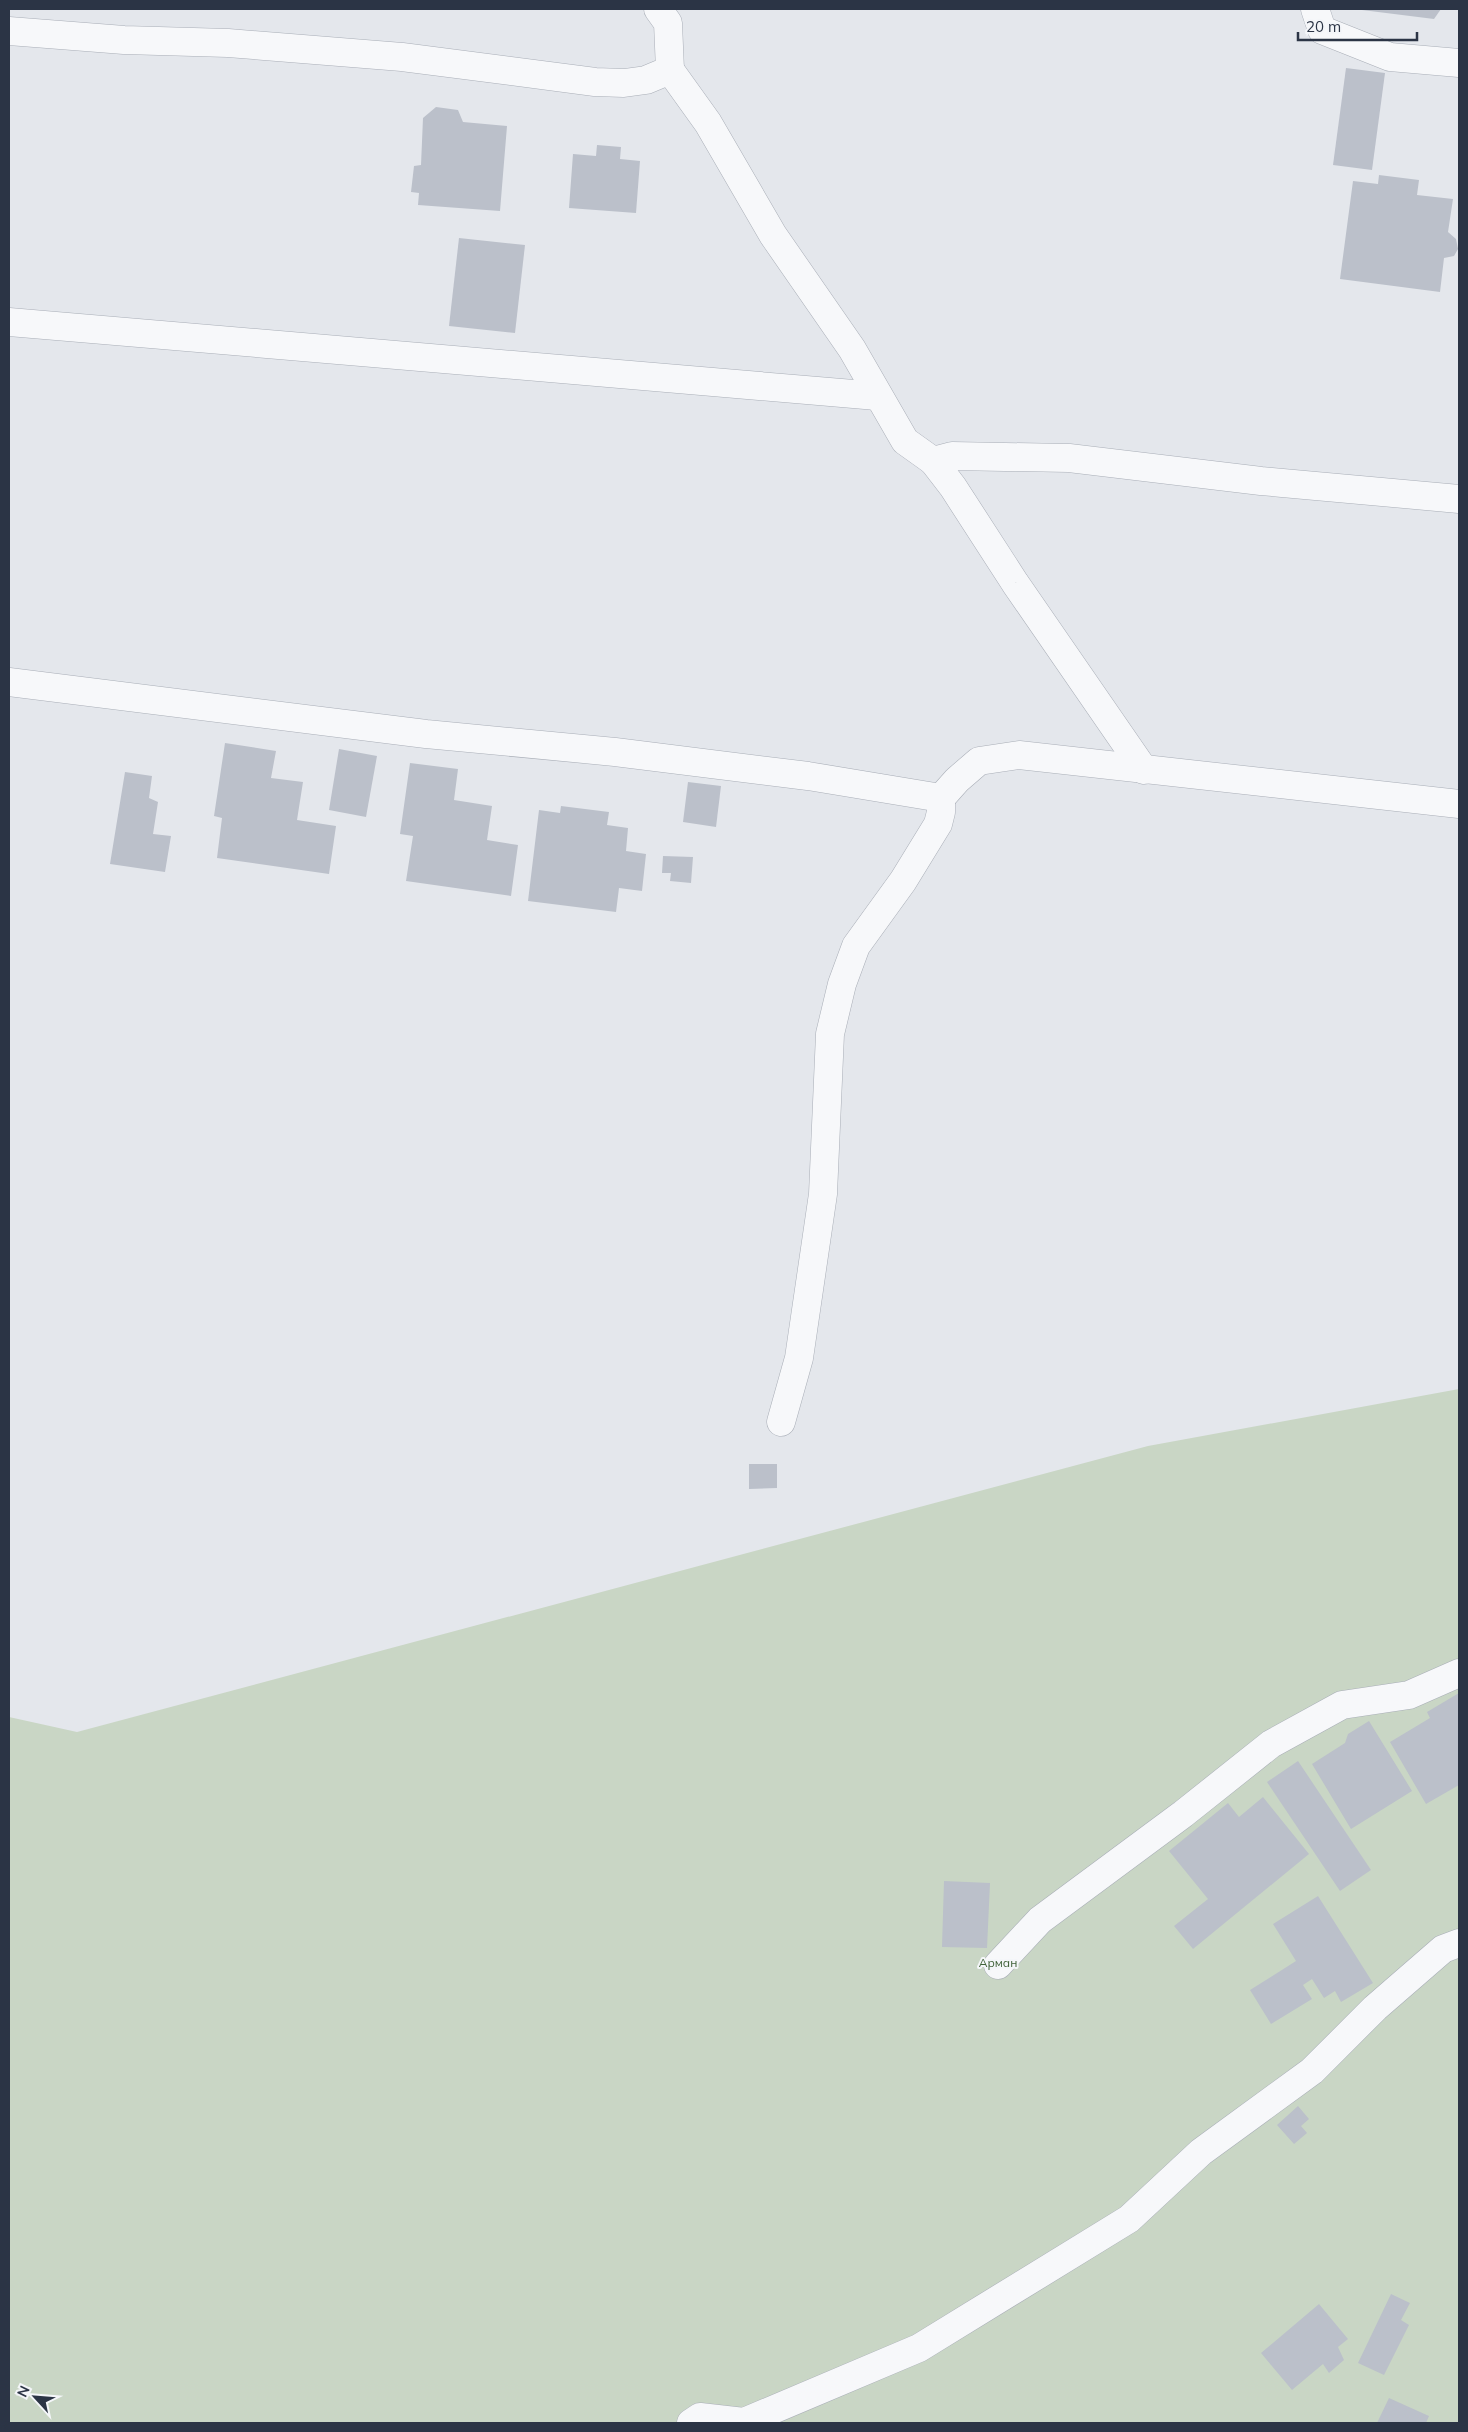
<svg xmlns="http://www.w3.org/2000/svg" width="1468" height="2432" font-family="Mulish,sans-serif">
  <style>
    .green { fill: #c9d6c5 }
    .building { fill: #bbc0ca }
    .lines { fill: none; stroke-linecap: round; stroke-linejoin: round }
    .minor-casing { stroke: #a9aeb7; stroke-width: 29 }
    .minor { stroke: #f7f8fa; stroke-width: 28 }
    .labels { text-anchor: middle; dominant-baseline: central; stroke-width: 4; stroke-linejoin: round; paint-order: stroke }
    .park-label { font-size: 12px; fill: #3f6138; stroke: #f4f6f9 }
  </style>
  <rect width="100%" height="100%" fill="#e4e7ec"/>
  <path class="green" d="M 1459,1389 L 1459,2423 L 9,2423 L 9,1717 L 77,1732 L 1148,1446 Z"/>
  <g class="building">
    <path d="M 1354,9 L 1441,9 L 1434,19 Z"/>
    <path d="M 1346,68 L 1385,73 L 1372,170 L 1333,165 Z"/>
    <path d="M 436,107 L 458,110 L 463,122 L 507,126 L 500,211 L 418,205 L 419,193 L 411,192 L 414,166 L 421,165 L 423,118 Z"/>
    <path d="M 597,145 L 621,147 L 620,159 L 640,161 L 636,213 L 569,208 L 573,154 L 596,156 Z"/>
    <path d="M 1379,175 L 1419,180 L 1417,195 L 1453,199 L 1448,232 L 1456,239 L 1458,249 L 1454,256 L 1444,258 L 1440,292 L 1340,279 L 1353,181 L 1378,184 Z"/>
    <path d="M 459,238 L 525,245 L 515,333 L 449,326 Z"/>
    <path d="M 225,743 L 276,751 L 271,778 L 303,782 L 297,820 L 336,826 L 329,874 L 217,858 L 222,818 L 214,816 Z"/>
    <path d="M 339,749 L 377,756 L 366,817 L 329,810 Z"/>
    <path d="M 410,763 L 458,769 L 454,800 L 492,806 L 487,840 L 518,845 L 511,896 L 406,881 L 413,836 L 400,834 Z"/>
    <path d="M 125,772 L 152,776 L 149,798 L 158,802 L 153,834 L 171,836 L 165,872 L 110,864 Z"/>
    <path d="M 688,782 L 721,786 L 716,827 L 683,822 Z"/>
    <path d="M 561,806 L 609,812 L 607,825 L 628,828 L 626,851 L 646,854 L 642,891 L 619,888 L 616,912 L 528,901 L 539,810 L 560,813 Z"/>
    <path d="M 663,856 L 693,857 L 691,883 L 670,881 L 671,873 L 662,873 Z"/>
    <path d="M 749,1464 L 777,1464 L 777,1488 L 749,1489 Z"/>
    <path d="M 1459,1693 L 1459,1785 L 1426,1804 L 1390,1742 L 1430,1718 L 1427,1712 Z"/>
    <path d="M 1369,1721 L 1412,1791 L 1351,1829 L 1312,1764 L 1345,1743 L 1348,1734 Z"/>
    <path d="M 1298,1761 L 1371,1870 L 1340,1891 L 1267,1782 Z"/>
    <path d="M 1263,1797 L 1309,1854 L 1193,1949 L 1174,1926 L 1208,1899 L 1169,1851 L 1228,1803 L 1239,1817 Z"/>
    <path d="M 944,1881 L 990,1883 L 987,1948 L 942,1947 Z"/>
    <path d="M 1318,1896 L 1373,1983 L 1341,2002 L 1335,1991 L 1324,1998 L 1312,1979 L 1303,1985 L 1312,1999 L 1271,2024 L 1250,1990 L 1296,1961 L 1273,1924 Z"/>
    <path d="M 1298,2106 L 1309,2119 L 1301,2126 L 1307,2133 L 1294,2144 L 1277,2125 Z"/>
    <path d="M 1391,2294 L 1410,2303 L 1401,2320 L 1409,2325 L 1384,2375 L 1358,2363 Z"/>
    <path d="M 1319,2304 L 1348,2339 L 1338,2347 L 1344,2360 L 1329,2373 L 1323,2364 L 1292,2390 L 1261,2353 Z"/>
    <path d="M 1389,2398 L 1429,2416 L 1426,2423 L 1377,2423 Z"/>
  </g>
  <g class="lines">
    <defs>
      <g id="minor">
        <path d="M 1315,9 L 1322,30 L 1390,57 L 1459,63"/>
        <path d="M 9,31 L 124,40 L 228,43 L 402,57 L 595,82 L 624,83 L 646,80 L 670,70 L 668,23 L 658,9"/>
        <path d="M 670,70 L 708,123 L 773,235 L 852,349 L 905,441 L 933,461"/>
        <path d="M 9,322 L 877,396"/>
        <path d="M 9,682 L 426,734 L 615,752 L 808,776 L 941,798 L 957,780 L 979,761 L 1019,755 L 1459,804"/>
        <path d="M 1144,770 L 1015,583 L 953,487 L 933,461 L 952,456 L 1069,458 L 1261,481 L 1459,499"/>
        <path d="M 781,1422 L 799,1358 L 823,1194 L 830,1034 L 842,984 L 856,946 L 903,881 L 938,824 L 941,812 L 941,798"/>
        <path d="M 998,1965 L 1040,1920 L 1183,1814 L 1271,1744 L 1342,1705 L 1409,1695 L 1459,1673"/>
        <path d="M 691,2423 L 700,2417 L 744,2422 L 919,2348 L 1129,2219 L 1201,2152 L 1312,2071 L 1375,2008 L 1443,1949 L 1459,1943"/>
      </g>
    </defs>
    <use href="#minor" class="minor-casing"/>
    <use href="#minor" class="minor"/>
  </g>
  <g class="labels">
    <g class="park-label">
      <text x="998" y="1962">Арман</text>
    </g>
  </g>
  <rect width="1468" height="2432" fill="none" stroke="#2b3445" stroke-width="20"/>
  <g transform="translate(35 2397) rotate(296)" stroke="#f4f6f9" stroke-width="4" paint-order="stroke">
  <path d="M0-4L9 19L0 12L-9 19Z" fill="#2b3445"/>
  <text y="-8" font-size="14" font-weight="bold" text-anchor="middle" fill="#2b3445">N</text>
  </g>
  <path d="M1298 32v8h119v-8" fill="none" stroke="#2b3445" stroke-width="2.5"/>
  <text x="1306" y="32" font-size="15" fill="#2b3445" stroke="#f4f6f9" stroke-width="4" paint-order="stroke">20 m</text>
</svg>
